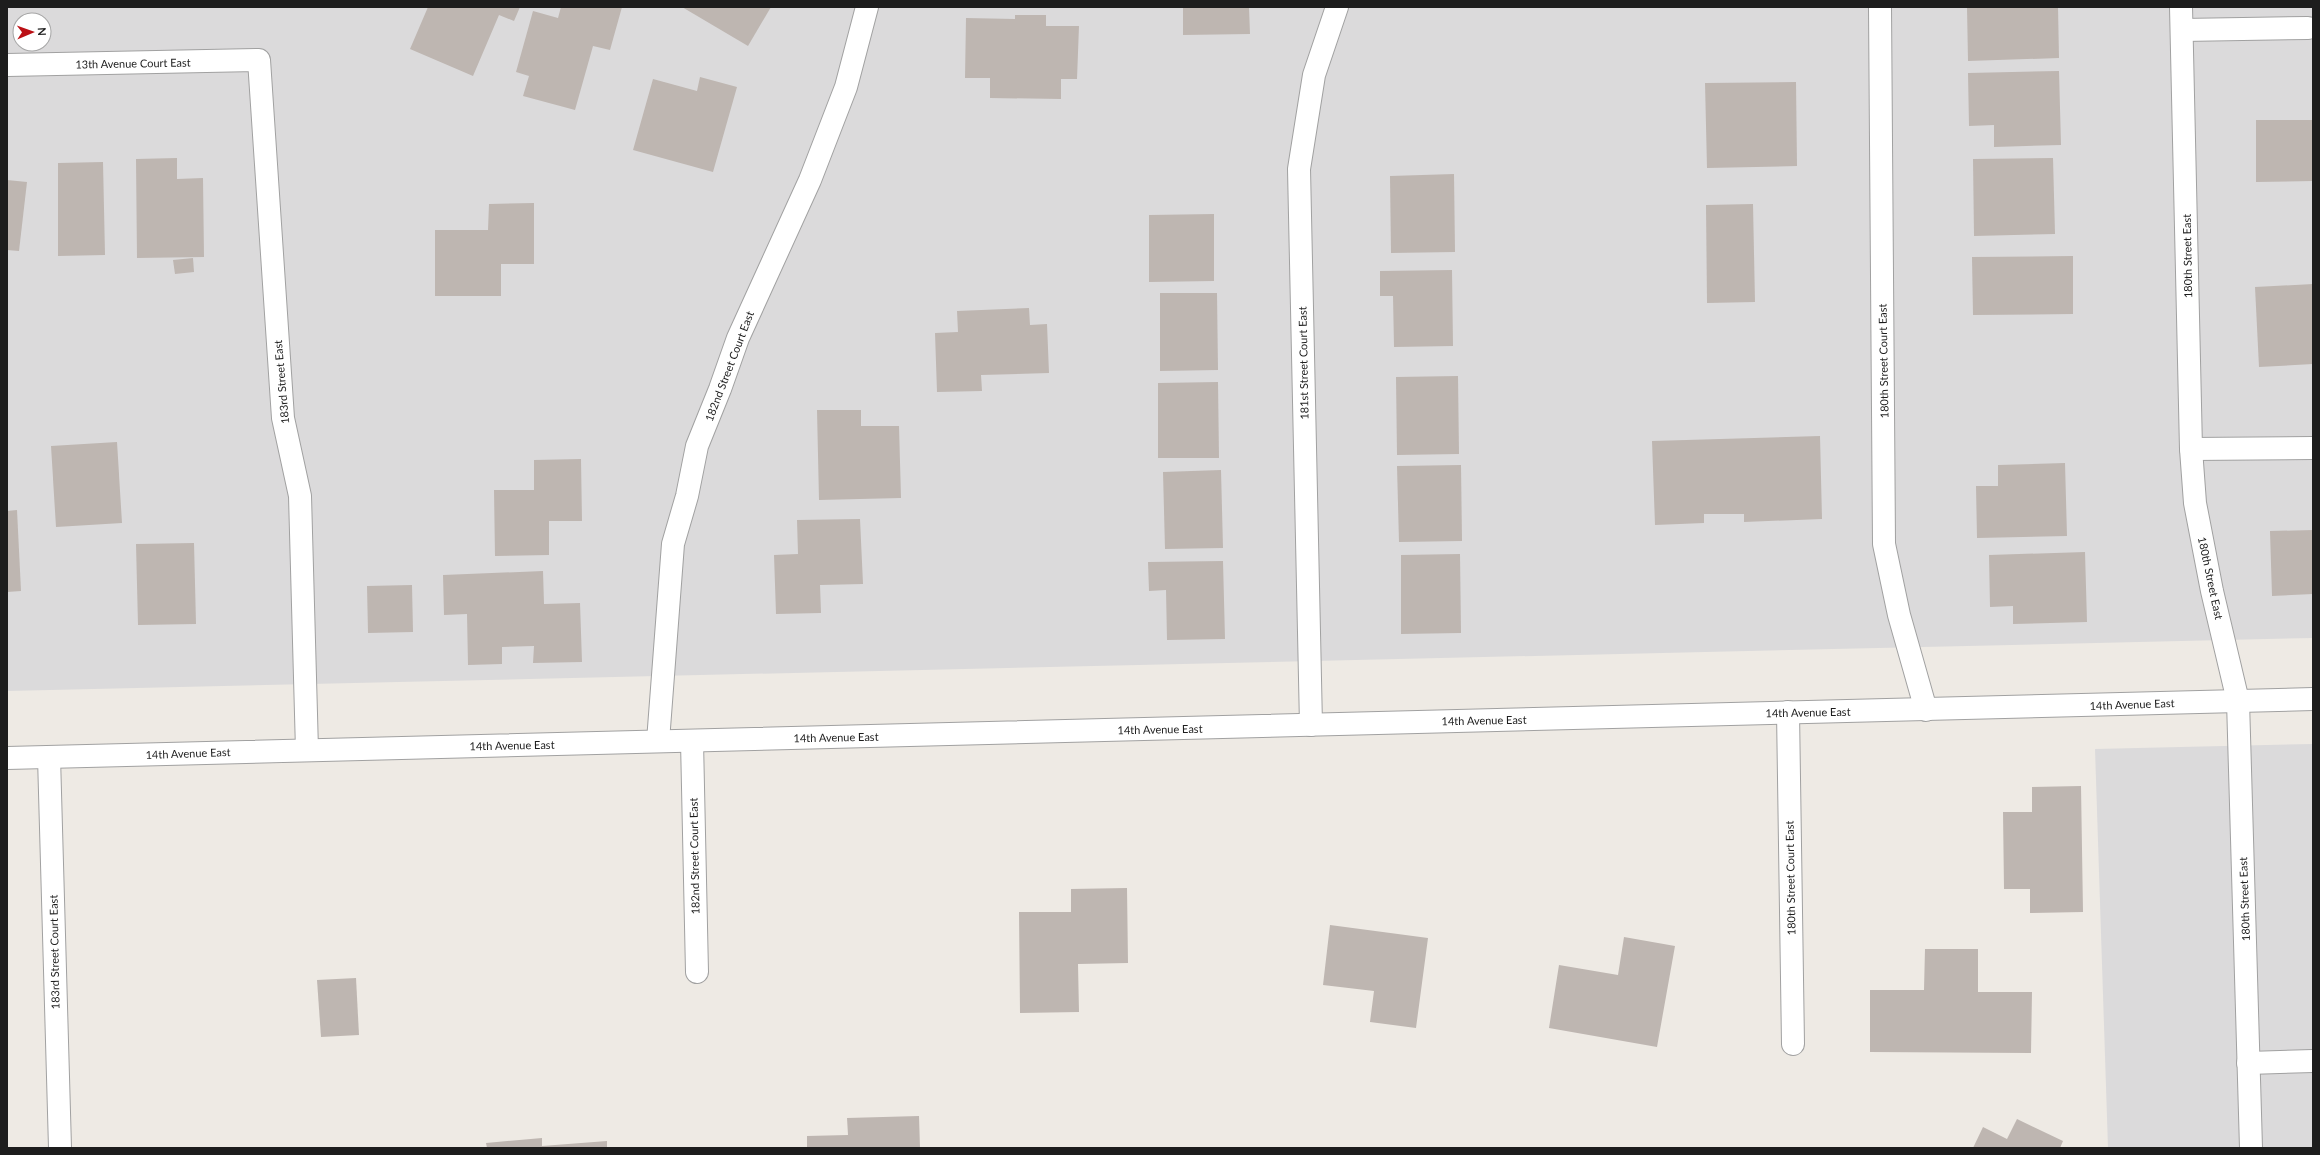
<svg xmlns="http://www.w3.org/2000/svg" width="2320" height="1155" font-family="Lato,sans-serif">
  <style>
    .residential { fill: #dbdadb; fill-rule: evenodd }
    .building { fill: #beb6b1 }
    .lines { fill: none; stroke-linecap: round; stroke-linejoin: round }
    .service-casing { stroke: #a1a1a1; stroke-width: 24 }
    .minor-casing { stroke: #a1a1a1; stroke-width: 24 }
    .tertiary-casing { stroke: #a1a1a1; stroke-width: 24 }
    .service { stroke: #fff; stroke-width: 22 }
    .minor { stroke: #fff; stroke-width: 22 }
    .tertiary { stroke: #fff; stroke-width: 22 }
    .labels { text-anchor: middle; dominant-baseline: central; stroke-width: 4; stroke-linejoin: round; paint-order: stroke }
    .street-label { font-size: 11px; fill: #1d1d1d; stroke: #fff }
  </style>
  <rect width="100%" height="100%" fill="#eeeae4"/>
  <g class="residential">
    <path d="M 7,7 L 2313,7 L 2313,638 L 7,691 ZM 20,20 L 44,20 L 44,44 L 20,44 Z"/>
    <path d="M 2313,744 L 2313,1148 L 2108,1148 L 2095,749 Z"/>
  </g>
  <g class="building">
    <path d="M 428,7 L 520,7 L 514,21 L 499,15 L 473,76 L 410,49 Z"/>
    <path d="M 561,7 L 622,7 L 610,50 L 593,46 L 575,110 L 523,96 L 529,76 L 516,72 L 533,11 L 558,18 Z"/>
    <path d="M 682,7 L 771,7 L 748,46 Z"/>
    <path d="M 1183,7 L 1249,7 L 1250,34 L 1183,35 Z"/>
    <path d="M 1967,7 L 2058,7 L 2059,58 L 1968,61 Z"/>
    <path d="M 1015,15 L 1046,15 L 1046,26 L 1079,26 L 1077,79 L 1061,79 L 1061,99 L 990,98 L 990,78 L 965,78 L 966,18 L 1015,19 Z"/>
    <path d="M 2059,71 L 2061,145 L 1994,147 L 1994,125 L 1969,126 L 1968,73 Z"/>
    <path d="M 700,77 L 737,87 L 713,172 L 633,150 L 653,79 L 697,91 Z"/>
    <path d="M 1796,82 L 1797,166 L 1707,168 L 1705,83 Z"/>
    <path d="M 2256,120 L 2313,120 L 2313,181 L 2256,182 Z"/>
    <path d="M 177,158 L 177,179 L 203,178 L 204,257 L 137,258 L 136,159 Z"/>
    <path d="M 2053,158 L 2055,234 L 1974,236 L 1973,159 Z"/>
    <path d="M 103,162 L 105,255 L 58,256 L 58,163 Z"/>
    <path d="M 1454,174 L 1455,252 L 1391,253 L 1390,176 Z"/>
    <path d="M 7,180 L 27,182 L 19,251 L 7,250 Z"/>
    <path d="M 534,203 L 534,264 L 501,264 L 501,296 L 435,296 L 435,230 L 488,230 L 489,204 Z"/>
    <path d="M 1753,204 L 1755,302 L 1707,303 L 1706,205 Z"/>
    <path d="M 1214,214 L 1214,281 L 1149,282 L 1149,215 Z"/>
    <path d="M 2073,256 L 2073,314 L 1973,315 L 1972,257 Z"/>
    <path d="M 193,258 L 194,272 L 175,274 L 173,260 Z"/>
    <path d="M 1452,270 L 1453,346 L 1394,347 L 1393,296 L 1380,296 L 1380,271 Z"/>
    <path d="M 2313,284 L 2313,364 L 2259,367 L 2255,287 Z"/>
    <path d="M 1160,293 L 1217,293 L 1218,370 L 1160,371 Z"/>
    <path d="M 1029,308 L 1030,325 L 1047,324 L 1049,373 L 981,375 L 982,391 L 937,392 L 935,333 L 958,332 L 957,311 Z"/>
    <path d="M 1458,376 L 1459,454 L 1397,455 L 1396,377 Z"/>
    <path d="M 1218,382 L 1219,458 L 1158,458 L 1158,383 Z"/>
    <path d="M 817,410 L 861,410 L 861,426 L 899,426 L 901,498 L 819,500 Z"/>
    <path d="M 1820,436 L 1822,519 L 1744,522 L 1744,514 L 1704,514 L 1704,523 L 1655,525 L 1652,441 Z"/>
    <path d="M 117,442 L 122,523 L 56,527 L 51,446 Z"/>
    <path d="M 581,459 L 582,521 L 549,521 L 549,555 L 495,556 L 494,490 L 534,490 L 534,460 Z"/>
    <path d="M 2065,463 L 2067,536 L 1977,538 L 1976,486 L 1998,486 L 1998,465 Z"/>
    <path d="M 1461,465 L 1462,541 L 1399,542 L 1397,466 Z"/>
    <path d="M 1221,470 L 1223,548 L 1165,549 L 1163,472 Z"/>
    <path d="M 17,510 L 21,591 L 7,592 L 7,511 Z"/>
    <path d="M 860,519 L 863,584 L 820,585 L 821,613 L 776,614 L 774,555 L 798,554 L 797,520 Z"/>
    <path d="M 2313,530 L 2313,594 L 2272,596 L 2270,531 Z"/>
    <path d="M 194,543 L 196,624 L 138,625 L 136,544 Z"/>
    <path d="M 2085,552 L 2087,622 L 2013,624 L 2013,606 L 1990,607 L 1989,555 Z"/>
    <path d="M 1460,554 L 1461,633 L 1401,634 L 1401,555 Z"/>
    <path d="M 1223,561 L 1225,639 L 1167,640 L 1166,590 L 1149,591 L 1148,562 Z"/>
    <path d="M 543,571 L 544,604 L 580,603 L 582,662 L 533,663 L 534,646 L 502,647 L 502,664 L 468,665 L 467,614 L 444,615 L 443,575 Z"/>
    <path d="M 412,585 L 413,632 L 368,633 L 367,586 Z"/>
    <path d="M 2081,786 L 2083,912 L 2030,913 L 2030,889 L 2004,889 L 2003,812 L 2032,812 L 2032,787 Z"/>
    <path d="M 1127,888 L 1128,963 L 1078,964 L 1079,1012 L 1020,1013 L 1019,912 L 1071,912 L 1071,889 Z"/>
    <path d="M 1330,925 L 1428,938 L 1416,1028 L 1370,1022 L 1374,991 L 1323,985 Z"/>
    <path d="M 1624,937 L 1675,946 L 1657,1047 L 1549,1028 L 1559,965 L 1618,975 Z"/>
    <path d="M 1925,949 L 1978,949 L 1978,992 L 2032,992 L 2031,1053 L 1870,1052 L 1870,990 L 1924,990 Z"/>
    <path d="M 356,978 L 359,1035 L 321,1037 L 317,980 Z"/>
    <path d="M 919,1116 L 920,1148 L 807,1148 L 807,1136 L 848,1135 L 847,1118 Z"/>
    <path d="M 2017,1119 L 2063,1141 L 2060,1148 L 1973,1148 L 1983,1127 L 2007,1139 Z"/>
    <path d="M 542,1138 L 542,1146 L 607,1141 L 607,1148 L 487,1148 L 486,1143 Z"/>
  </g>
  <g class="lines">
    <defs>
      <path id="service" d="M 2182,30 L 2308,28"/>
      <g id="minor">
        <path d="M 1880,7 L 1884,544 L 1899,615 L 1926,710"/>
        <path d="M 2181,7 L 2191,449 L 2195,503 L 2212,591 L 2238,701 L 2251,1148"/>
        <path d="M 7,65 L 259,60 L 283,418 L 300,496 L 307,750"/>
        <path d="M 2191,449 L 2313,448"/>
        <path d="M 1788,712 L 1793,1044"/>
        <path d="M 1311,725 L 1299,169 L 1314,75 L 1337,7"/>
        <path d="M 658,741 L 673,544 L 687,496 L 697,446 L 720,389 L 738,338 L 810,180 L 846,87 L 867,7"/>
        <path d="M 692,741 L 697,972"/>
        <path d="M 49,757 L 60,1148"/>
        <path d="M 2248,1063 L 2313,1061"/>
      </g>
      <path id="tertiary" d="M 7,758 L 2313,699"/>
    </defs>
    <use href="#service" class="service-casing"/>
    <use href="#minor" class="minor-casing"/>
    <use href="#tertiary" class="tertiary-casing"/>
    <use href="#service" class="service"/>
    <use href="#minor" class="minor"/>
    <use href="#tertiary" class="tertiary"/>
  </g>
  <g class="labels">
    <g class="street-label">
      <text transform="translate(133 63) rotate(-1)">13th Avenue Court East</text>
      <text transform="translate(2187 256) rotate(-91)">180th Street East</text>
      <text transform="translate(1883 361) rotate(-91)">180th Street Court East</text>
      <text transform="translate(1303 363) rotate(-91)">181st Street Court East</text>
      <text transform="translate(729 366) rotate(-69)">182nd Street Court East</text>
      <text transform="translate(281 382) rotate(-95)">183rd Street East</text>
      <text transform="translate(2211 578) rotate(78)">180th Street East</text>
      <text transform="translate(2132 704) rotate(-2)">14th Avenue East</text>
      <text transform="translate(1808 712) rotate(-1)">14th Avenue East</text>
      <text transform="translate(1484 720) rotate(-1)">14th Avenue East</text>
      <text transform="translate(1160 729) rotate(-1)">14th Avenue East</text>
      <text transform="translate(836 737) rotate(-1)">14th Avenue East</text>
      <text transform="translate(512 745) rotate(-1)">14th Avenue East</text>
      <text transform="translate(188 753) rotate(-2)">14th Avenue East</text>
      <text transform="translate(694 856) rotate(-91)">182nd Street Court East</text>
      <text transform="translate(1790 878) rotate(-91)">180th Street Court East</text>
      <text transform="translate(2244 899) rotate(-92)">180th Street East</text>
      <text transform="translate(54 952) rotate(-91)">183rd Street Court East</text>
    </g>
  </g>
  <rect width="2320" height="1155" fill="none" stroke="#1d1d1d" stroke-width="16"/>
  <g transform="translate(32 32) rotate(88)"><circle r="19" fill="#ffffff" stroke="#a5a5a5"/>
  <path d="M0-3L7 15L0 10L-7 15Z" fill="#bb1016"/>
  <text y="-6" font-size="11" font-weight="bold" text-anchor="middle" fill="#1d1d1d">N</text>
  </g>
</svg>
